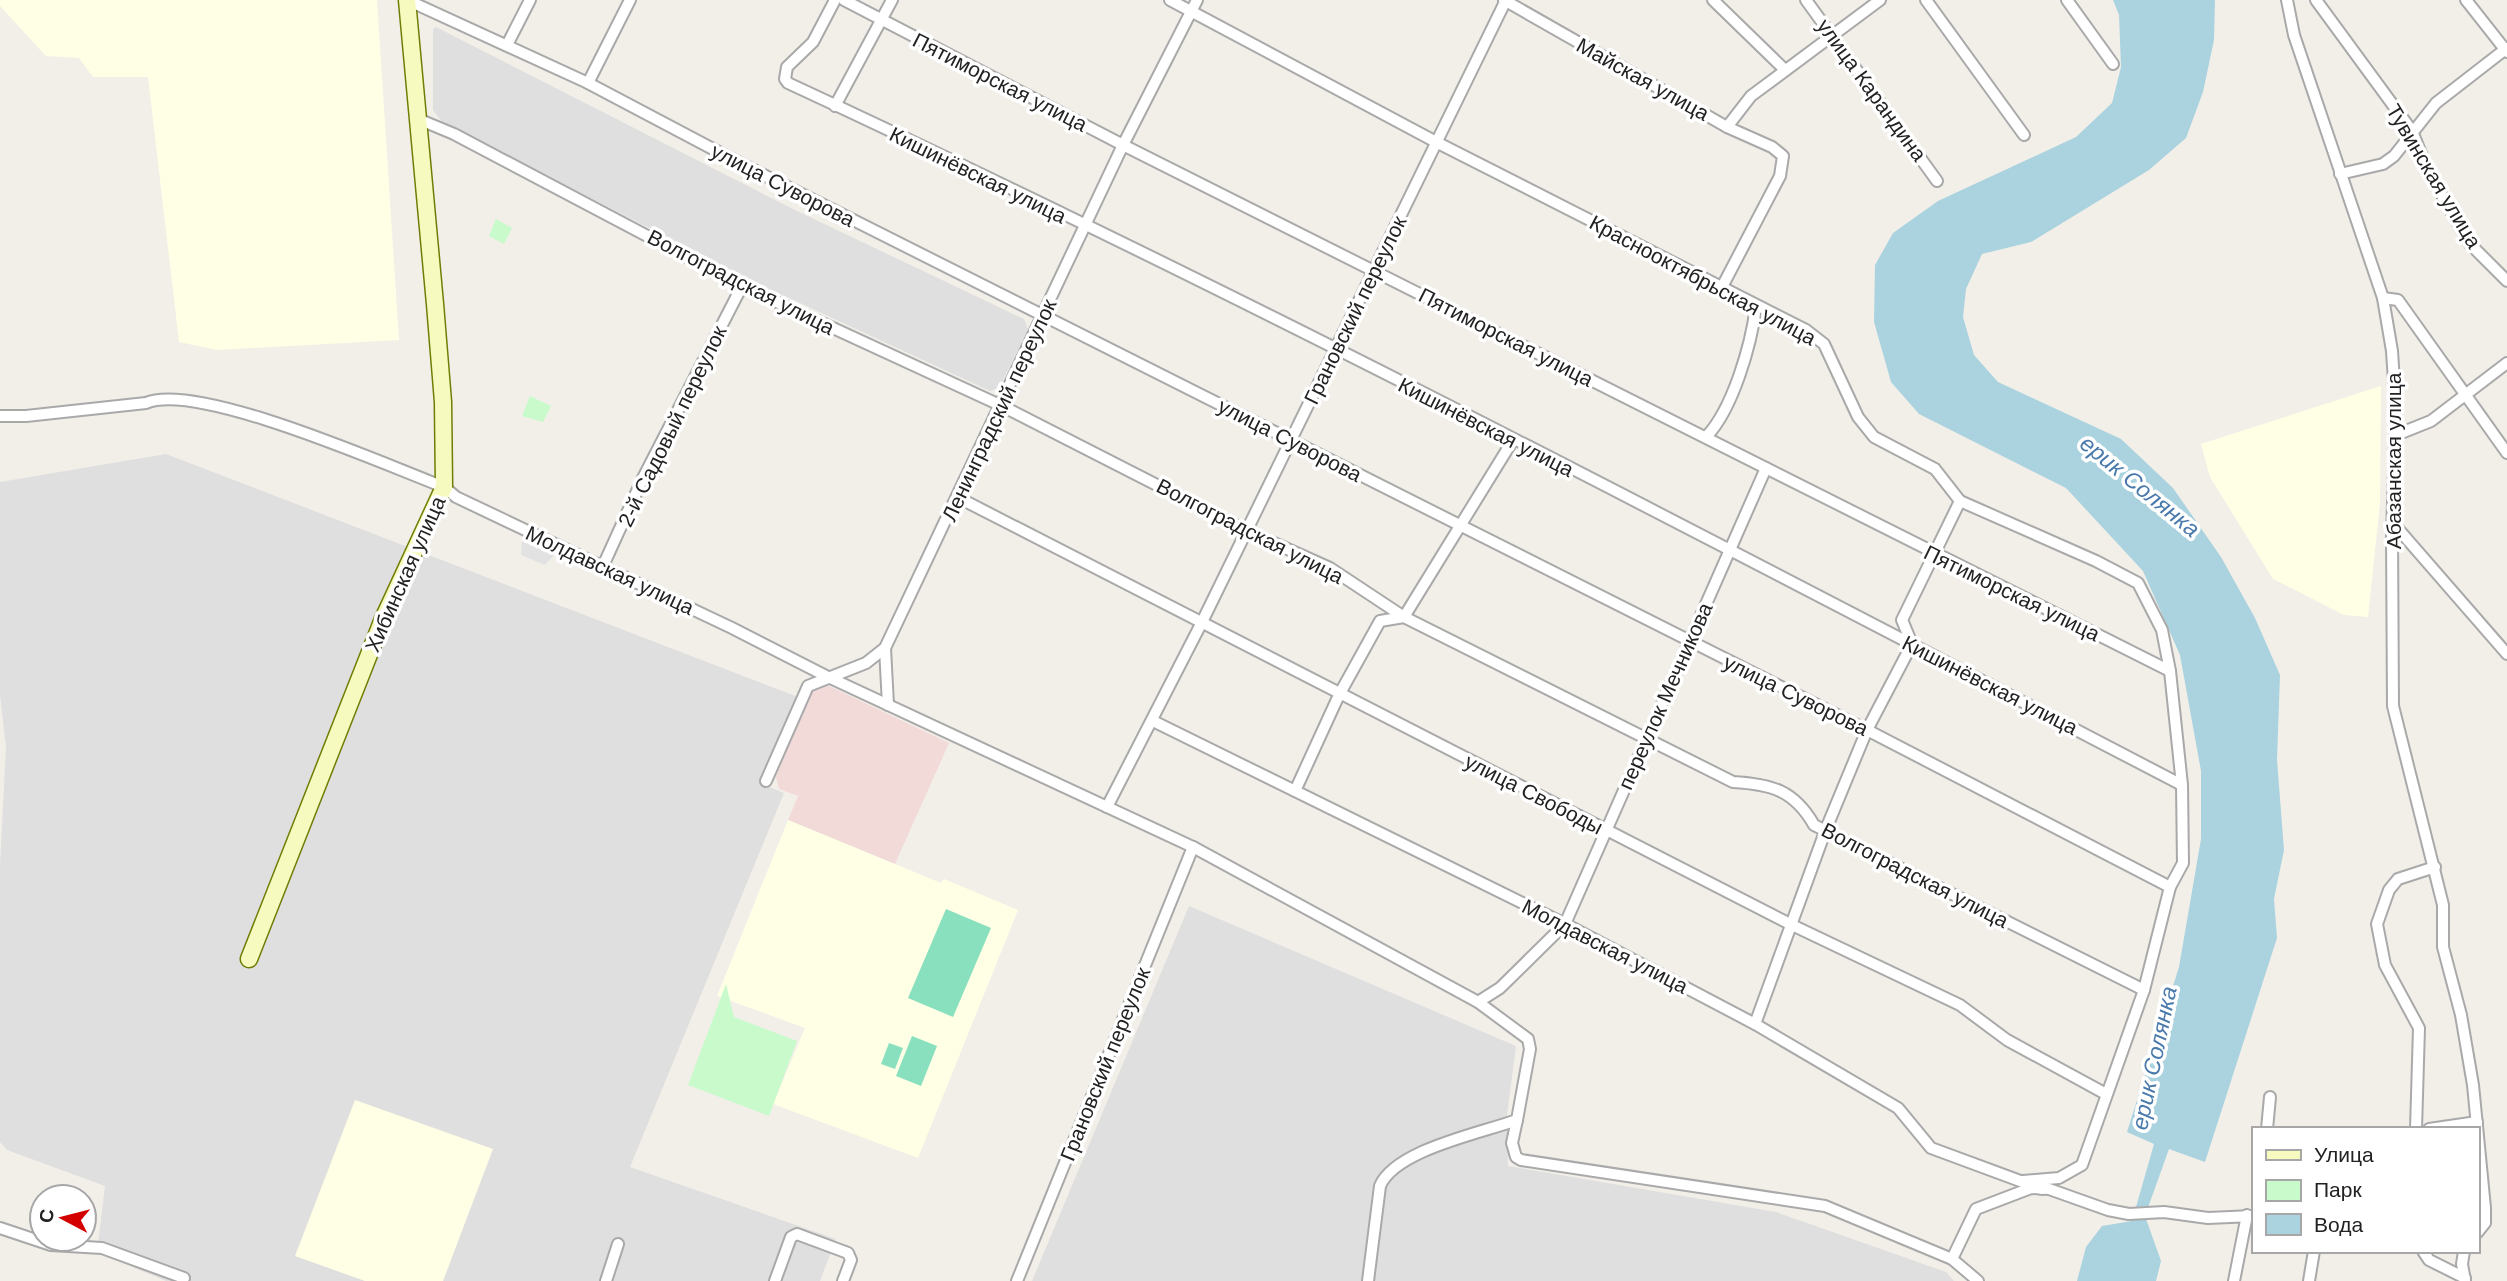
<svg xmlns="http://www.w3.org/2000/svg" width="2507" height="1281" font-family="Arial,sans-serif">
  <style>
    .residential { fill: #e0dfdf }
    .commercial { fill: #f2dad9 }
    .education { fill: #ffffe5 }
    .park { fill: #c8facc }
    .pitch { fill: #88e0be }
    .parking { fill: #e2e2e2 }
    .water { fill: #aad3df }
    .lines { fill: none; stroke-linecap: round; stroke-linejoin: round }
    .street-casing { stroke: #a9a9a9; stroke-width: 14 }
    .secondary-casing { stroke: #707d05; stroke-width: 19 }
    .street { stroke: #fff; stroke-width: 10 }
    .secondary { stroke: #f7fabf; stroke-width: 16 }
    .labels { text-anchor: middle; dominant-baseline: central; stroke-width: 7; stroke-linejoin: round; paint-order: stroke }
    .street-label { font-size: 21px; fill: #222; stroke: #fff }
    .water-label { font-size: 23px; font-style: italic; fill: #4a7aab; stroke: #fff }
  </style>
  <rect width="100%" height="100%" fill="#f2efe9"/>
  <g class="residential">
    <path d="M 436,27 L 795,210 L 1024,319 L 1028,329 L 999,388 L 990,391 L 759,284 L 442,122 L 433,110 L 433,29 Z"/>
    <path d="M 166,454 L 798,697 L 762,784 L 784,793 L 630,1167 L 836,1239 L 820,1281 L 166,1281 L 97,1252 L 105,1186 L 7,1150 L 0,1142 L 0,865 L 6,747 L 0,695 L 0,482 Z"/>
    <path d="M 1189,906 L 1516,1046 L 1507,1115 L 1508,1166 L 1776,1212 L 1946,1272 L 1954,1281 L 1032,1281 Z"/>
  </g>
  <path class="commercial" d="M 819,685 L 827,685 L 949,743 L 895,864 L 788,820 L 798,796 L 779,789 L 776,777 L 808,697 Z"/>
  <g class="education">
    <path d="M 0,0 L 377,0 L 399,340 L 217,350 L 179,342 L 148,77 L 93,77 L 79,58 L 46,56 L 0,6 Z"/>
    <path d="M 2381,386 L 2380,503 L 2368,617 L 2344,615 L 2273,579 L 2210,477 L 2201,444 Z"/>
    <path d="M 788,820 L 941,883 L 944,879 L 1018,910 L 918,1158 L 773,1104 L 805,1028 L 717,996 Z"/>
    <path d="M 355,1100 L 493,1149 L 443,1281 L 365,1281 L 295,1256 Z"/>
  </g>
  <g class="park">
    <path d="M 496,219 L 512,228 L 504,244 L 489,236 Z"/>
    <path d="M 530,396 L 551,406 L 543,422 L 522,416 Z"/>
    <path d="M 726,984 L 734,1017 L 797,1041 L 769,1116 L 688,1085 Z"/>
  </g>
  <g class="pitch">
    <path d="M 946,909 L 991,928 L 953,1017 L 908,998 Z"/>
    <path d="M 912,1036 L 937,1046 L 921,1086 L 896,1076 Z"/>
    <path d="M 889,1043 L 903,1048 L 895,1069 L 881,1064 Z"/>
  </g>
  <path class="parking" d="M 522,539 L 555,554 L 545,565 L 521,555 Z"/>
  <path class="water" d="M 2113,0 L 2215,0 L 2214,40 L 2203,92 L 2186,138 L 2149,170 L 2031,242 L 1982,254 L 1966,289 L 1963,317 L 1974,355 L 1998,382 L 2121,439 L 2173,488 L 2221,557 L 2255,618 L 2280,675 L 2277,760 L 2284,850 L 2274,899 L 2277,938 L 2205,1162 L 2169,1149 L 2145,1216 L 2161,1261 L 2156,1281 L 2077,1281 L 2086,1247 L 2102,1226 L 2132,1221 L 2154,1144 L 2127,1132 L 2179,967 L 2201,839 L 2201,771 L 2180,655 L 2143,571 L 2066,488 L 1919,414 L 1891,382 L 1874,322 L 1875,265 L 1893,233 L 1938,201 L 2076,137 L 2112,103 L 2121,67 L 2119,15 Z"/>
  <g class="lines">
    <defs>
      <g id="street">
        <path d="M 407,0 L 588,83 L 730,158 L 1867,730 L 2170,887"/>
        <path d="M 835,0 L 813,42 L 787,67 L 785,79 L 788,83 C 1260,302 1721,545 2182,785"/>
        <path d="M 844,0 L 1123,145 L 2170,671"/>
        <path d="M 1170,0 L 1438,143 L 1806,330 L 1824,344 L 1858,417 L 1874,437 L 1935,469 L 1960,501 L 2096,561 L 2138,583 L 2162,630 L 2170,671 L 2182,785 L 2183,863 L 2170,887 L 2144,990 L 2082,1165 L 2059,1178 L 2023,1181"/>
        <path d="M 1504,0 L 1727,127 L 1772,147 L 1783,156 L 1780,176 L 1722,287"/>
        <path d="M 1713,0 L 1784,69"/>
        <path d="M 1806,0 L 1937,181"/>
        <path d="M 1926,0 L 2024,135"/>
        <path d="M 2067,0 L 2113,64"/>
        <path d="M 2287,0 L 2294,35 L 2383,298 L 2392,351 L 2396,412 L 2392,533 L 2393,706 L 2443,905 L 2443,947 L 2461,1015 L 2473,1085 L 2485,1208 L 2485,1223 L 2477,1233"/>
        <path d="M 2316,0 L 2412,131 L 2428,171 L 2470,244 L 2507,281"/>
        <path d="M 2466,0 L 2507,52"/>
        <path d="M 507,45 L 530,0"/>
        <path d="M 588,83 L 630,0"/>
        <path d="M 835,106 L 892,0"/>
        <path d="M 418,119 L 454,134 L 742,286 L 1002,406 L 1245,530 L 1330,568 L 1404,617 L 1733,782 C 1771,784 1794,790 1814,825 L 2144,990"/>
        <path d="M 1727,127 L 1751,96 L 1880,0"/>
        <path d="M 2340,174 L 2383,164 L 2394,156 L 2436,103 L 2507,48"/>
        <path d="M 2383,298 L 2398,300 L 2507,453"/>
        <path d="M 0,416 L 26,416 L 146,403 C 197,381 386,465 444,487 L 456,497 L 732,628 L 826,676 L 1193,847 L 1478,1002 L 1500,988 L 1565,924 L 1766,468"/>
        <path d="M 2396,435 L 2431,421 L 2507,363"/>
        <path d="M 1706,437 C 1733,409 1751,345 1756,307"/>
        <path d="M 959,498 L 1792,925 L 1960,1005 L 2007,1040 L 2106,1094"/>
        <path d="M 2393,523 L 2507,654"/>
        <path d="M 603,566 L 643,478 L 742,286"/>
        <path d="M 885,648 L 888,705"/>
        <path d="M 1153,721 L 1565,924 L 1755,1024 L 1898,1108 L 1931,1148 L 2042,1189"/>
        <path d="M 766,781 L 808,686 L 866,663 L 885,648 L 1123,145 L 1197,0"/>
        <path d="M 1295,791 L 1339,695 L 1380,621 L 1404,617 L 1513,440"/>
        <path d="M 1107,807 L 1202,622 L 1506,0"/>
        <path d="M 1755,1024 L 1826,829 L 1867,730 L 1912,644 L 1902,620 L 1960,501"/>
        <path d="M 1517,1120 L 1512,1143 L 1516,1157 L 1521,1160 L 1825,1206 L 1952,1259 L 1978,1281"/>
        <path d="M 2267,1129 L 2270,1097"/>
        <path d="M 2416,1129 L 2419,1028 L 2385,965 L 2377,924 L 2389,890 L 2398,879 L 2435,867"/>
        <path d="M 2429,1129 L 2477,1122"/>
        <path d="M 0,1228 L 51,1245 L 102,1248 L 184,1278"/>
        <path d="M 2423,1251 L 2429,1260 L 2465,1278"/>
        <path d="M 2464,1251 L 2462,1264 L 2465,1281"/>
        <path d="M 1952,1259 L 1976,1209 L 2031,1188 L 2049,1189 L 2108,1210 L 2129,1214 L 2164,1212 L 2208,1218 L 2253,1216"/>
        <path d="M 606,1281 L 618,1244"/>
        <path d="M 775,1281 L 791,1237 L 797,1234 L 848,1253 L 851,1260 L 843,1281"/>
        <path d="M 1017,1281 L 1193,847"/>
        <path d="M 1368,1281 L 1380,1186 C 1395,1150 1481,1133 1517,1120 L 1530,1049 L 1528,1039 L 1478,1002"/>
        <path d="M 2234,1281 L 2247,1215"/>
        <path d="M 2309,1281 L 2314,1251"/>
      </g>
      <path id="secondary" d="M 249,959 L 383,619 L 444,487 L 443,402 L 435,304 L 407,0"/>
    </defs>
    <use href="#street" class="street-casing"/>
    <use href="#secondary" class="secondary-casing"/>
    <use href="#street" class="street"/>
    <use href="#secondary" class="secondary"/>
  </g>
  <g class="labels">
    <g class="street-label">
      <text transform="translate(1643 79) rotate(29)">Майская улица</text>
      <text transform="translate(1000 82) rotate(27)">Пятиморская улица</text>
      <text transform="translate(1872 90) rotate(54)">улица Карандина</text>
      <text transform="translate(978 175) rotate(26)">Кишинёвская улица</text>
      <text transform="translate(2434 176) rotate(59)">Тувинская улица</text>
      <text transform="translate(783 185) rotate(27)">улица Суворова</text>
      <text transform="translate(1703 280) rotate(28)">Краснооктябрьская улица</text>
      <text transform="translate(741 282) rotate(27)">Волгоградская улица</text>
      <text transform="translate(1355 310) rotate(-64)">Грановский переулок</text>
      <text transform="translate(1506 337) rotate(27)">Пятиморская улица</text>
      <text transform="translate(999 410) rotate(-65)">Ленинградский переулок</text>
      <text transform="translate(672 426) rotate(-64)">2-й Садовый переулок</text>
      <text transform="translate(1486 427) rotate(27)">Кишинёвская улица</text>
      <text transform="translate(1290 440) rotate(27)">улица Суворова</text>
      <text transform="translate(2393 461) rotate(-90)">Абазанская улица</text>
      <text transform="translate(1250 531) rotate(27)">Волгоградская улица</text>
      <text transform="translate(610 570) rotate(25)">Молдавская улица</text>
      <text transform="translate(405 574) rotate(-66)">Хибинская улица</text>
      <text transform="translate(2012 593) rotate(26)">Пятиморская улица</text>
      <text transform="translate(1990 685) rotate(27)">Кишинёвская улица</text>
      <text transform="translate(1796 695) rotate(26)">улица Суворова</text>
      <text transform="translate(1665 696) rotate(-66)">переулок Мечникова</text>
      <text transform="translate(1534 794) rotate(27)">улица Свободы</text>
      <text transform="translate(1915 875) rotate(27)">Волгоградская улица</text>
      <text transform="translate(1605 946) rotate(27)">Молдавская улица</text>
      <text transform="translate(1105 1064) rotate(-68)">Грановский переулок</text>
    </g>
    <g class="water-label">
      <text transform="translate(2140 486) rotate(39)">ерик Солянка</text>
      <text transform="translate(2154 1058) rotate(-78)">ерик Солянка</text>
    </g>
  </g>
  <rect x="2252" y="1127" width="228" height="126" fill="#ffffff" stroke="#a7a7a7" stroke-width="2"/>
  <rect x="2266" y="1150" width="35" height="10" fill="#f7fabf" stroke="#a7a7a7" stroke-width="2"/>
  <text x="2314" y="1162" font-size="21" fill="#222222">Улица</text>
  <rect x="2266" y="1180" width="35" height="21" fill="#c8facc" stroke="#a7a7a7" stroke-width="2"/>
  <text x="2314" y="1197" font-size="21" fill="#222222">Парк</text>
  <rect x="2266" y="1214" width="35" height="21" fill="#aad3df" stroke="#a7a7a7" stroke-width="2"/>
  <text x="2314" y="1232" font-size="21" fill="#222222">Вода</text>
  <g transform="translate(63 1218) rotate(277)"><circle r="33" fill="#ffffff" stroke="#a7a7a7" stroke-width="2"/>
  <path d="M0-5L12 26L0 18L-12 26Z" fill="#d40000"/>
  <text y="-10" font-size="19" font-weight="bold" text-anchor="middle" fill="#222222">С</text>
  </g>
</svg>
